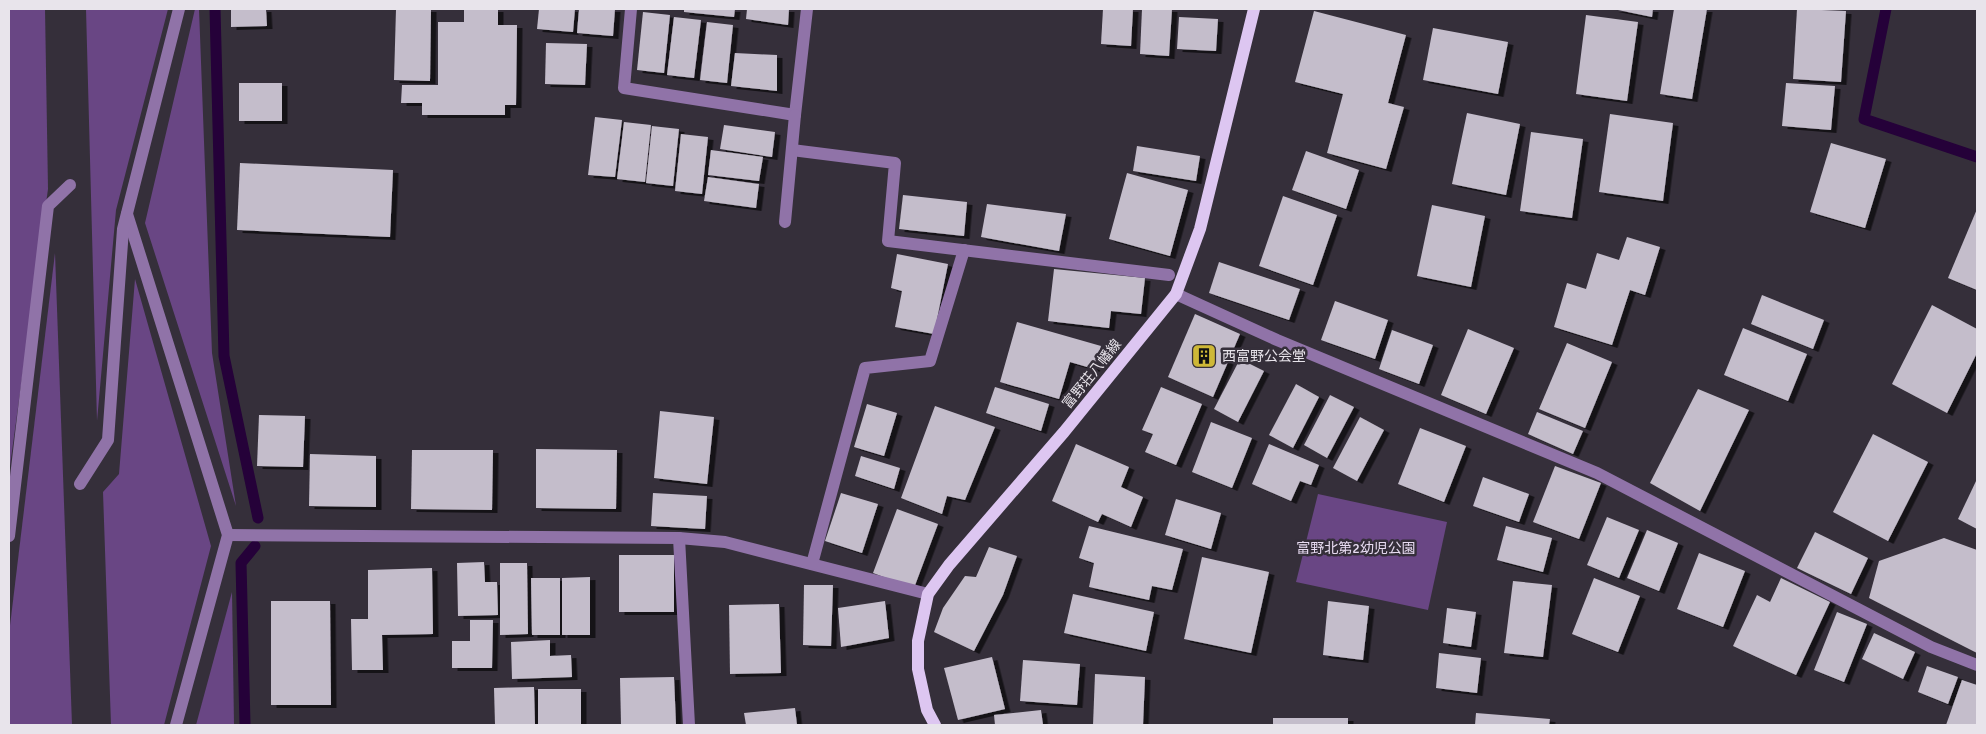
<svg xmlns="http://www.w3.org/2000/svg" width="1986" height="734" font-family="Signika,'Noto Sans JP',sans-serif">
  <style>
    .green { fill: #694684 }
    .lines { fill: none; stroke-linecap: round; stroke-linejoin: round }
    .stream { stroke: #250139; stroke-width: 11 }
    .building { fill: #c4bdcb; filter: url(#shadow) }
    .minor { stroke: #9073a8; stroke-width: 12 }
    .major { stroke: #ddc6f1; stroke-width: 12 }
    .labels { text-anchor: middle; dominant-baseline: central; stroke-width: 5; stroke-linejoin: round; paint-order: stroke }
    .poi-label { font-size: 14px; fill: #e8e4eb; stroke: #352f3a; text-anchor: start }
    .street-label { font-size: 14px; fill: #e8e4eb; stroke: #352f3a }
    .park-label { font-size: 14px; fill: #e8dcf2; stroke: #352f3a }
  </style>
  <defs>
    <filter id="shadow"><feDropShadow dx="5.5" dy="3" stdDeviation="0" flood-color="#0009"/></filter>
  </defs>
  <rect width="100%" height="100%" fill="#352f3a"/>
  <g class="green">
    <path d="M 9,9 L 45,9 L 48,189 L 9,473 Z"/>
    <path d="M 86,9 L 168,9 L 116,210 L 97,421 Z"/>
    <path d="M 195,9 L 199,9 L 212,353 L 236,506 L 145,223 Z"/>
    <path d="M 55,253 L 72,725 L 9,725 L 9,634 Z"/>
    <path d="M 135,279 L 211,546 L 164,725 L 111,725 L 103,492 L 119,474 Z"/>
    <path d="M 1318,494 L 1447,522 L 1428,610 L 1296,582 Z"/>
    <path d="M 232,592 L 234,725 L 196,725 Z"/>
  </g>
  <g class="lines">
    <g class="stream">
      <path d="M 215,9 L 224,356 L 258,518"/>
      <path d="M 1886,9 L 1864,119 L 1977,157"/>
      <path d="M 245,725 L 241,563 L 255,546"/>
    </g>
  </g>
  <g class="building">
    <path d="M 231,9 L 266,9 L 267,26 L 231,27 Z"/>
    <path d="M 396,9 L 431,9 L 430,81 L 394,80 Z"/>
    <path d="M 464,9 L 498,9 L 498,25 L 517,25 L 516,105 L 505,105 L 505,115 L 422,115 L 422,103 L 401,103 L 402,85 L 438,85 L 438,22 L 464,22 Z"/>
    <path d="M 539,9 L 575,9 L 573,32 L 537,29 Z"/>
    <path d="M 579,9 L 615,9 L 613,36 L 577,33 Z"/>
    <path d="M 684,9 L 735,9 L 734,17 L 684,12 Z"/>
    <path d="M 747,9 L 789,9 L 788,25 L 746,19 Z"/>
    <path d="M 1103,9 L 1133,9 L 1131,46 L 1101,44 Z"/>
    <path d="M 1142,9 L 1172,9 L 1169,56 L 1140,54 Z"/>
    <path d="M 1613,9 L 1653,9 L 1652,17 Z"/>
    <path d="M 1674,9 L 1707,9 L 1692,99 L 1660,94 Z"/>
    <path d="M 1797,9 L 1846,11 L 1841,82 L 1793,79 Z"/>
    <path d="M 1314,11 L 1406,35 L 1388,103 L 1404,107 L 1386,169 L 1327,153 L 1343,94 L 1295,82 Z"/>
    <path d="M 643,12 L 670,15 L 664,73 L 637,70 Z"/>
    <path d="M 1586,15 L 1638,22 L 1627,101 L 1576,94 Z"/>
    <path d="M 674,17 L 701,20 L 694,78 L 667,75 Z"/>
    <path d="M 1179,17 L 1218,19 L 1216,51 L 1177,49 Z"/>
    <path d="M 707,22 L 733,25 L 727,83 L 700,80 Z"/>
    <path d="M 1433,28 L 1508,42 L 1498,94 L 1423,80 Z"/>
    <path d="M 546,43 L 587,44 L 585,85 L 545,84 Z"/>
    <path d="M 735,53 L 777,55 L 777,91 L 731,86 Z"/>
    <rect x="239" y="83" width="43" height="38"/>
    <path d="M 1786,83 L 1835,86 L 1831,130 L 1782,126 Z"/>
    <path d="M 1467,113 L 1520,124 L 1506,195 L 1452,184 Z"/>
    <path d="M 1610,114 L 1673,123 L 1663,201 L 1599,192 Z"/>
    <path d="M 595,117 L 622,120 L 615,177 L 588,175 Z"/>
    <path d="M 624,122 L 651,125 L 645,182 L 617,179 Z"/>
    <path d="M 724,125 L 775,132 L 772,157 L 720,149 Z"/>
    <path d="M 652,126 L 679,129 L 673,186 L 646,183 Z"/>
    <path d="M 1531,132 L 1583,139 L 1572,218 L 1520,211 Z"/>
    <path d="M 681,134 L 708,137 L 702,194 L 675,191 Z"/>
    <path d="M 1831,143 L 1886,159 L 1865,228 L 1810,212 Z"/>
    <path d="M 1137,146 L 1200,156 L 1196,181 L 1133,171 Z"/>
    <path d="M 711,150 L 763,157 L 759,181 L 708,175 Z"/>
    <path d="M 1306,151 L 1359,170 L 1346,209 L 1292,190 Z"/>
    <path d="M 240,163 L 393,170 L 390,237 L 237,230 Z"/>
    <path d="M 1127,173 L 1188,190 L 1170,256 L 1109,239 Z"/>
    <path d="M 708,177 L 759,184 L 756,208 L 704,201 Z"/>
    <path d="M 903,195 L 967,202 L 964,236 L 899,229 Z"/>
    <path d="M 1283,196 L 1337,215 L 1313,285 L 1259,266 Z"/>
    <path d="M 987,204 L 1066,214 L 1059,251 L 981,237 Z"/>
    <path d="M 1432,205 L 1485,216 L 1471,287 L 1417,276 Z"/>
    <path d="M 1977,209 L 1977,290 L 1948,278 Z"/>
    <path d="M 1627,237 L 1660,247 L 1645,295 L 1630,290 L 1612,345 L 1554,327 L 1567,283 L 1586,289 L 1597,253 L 1619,260 Z"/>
    <path d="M 897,254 L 948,264 L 934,334 L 895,327 L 902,291 L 891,288 Z"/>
    <path d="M 1219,262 L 1300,289 L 1289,320 L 1209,293 Z"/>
    <path d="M 1054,269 L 1145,278 L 1141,314 L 1111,311 L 1109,328 L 1048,321 Z"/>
    <path d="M 1762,295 L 1824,320 L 1813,349 L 1751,324 Z"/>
    <path d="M 1335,301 L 1388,320 L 1375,359 L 1321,340 Z"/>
    <path d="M 1932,305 L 1977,329 L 1977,353 L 1947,413 L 1892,384 Z"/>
    <path d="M 1195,314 L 1240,334 L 1213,397 L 1168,377 Z"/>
    <path d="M 1017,322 L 1101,346 L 1094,369 L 1070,362 L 1059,399 L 1000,382 Z"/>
    <path d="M 1743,328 L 1807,354 L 1788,401 L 1724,375 Z"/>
    <path d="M 1468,329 L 1514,348 L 1486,414 L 1441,395 Z"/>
    <path d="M 1392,330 L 1433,345 L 1419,384 L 1379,369 Z"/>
    <path d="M 1567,343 L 1612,362 L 1585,428 L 1539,409 Z"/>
    <path d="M 1240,359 L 1264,371 L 1238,422 L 1214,409 Z"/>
    <path d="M 1296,384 L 1319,397 L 1293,448 L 1269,435 Z"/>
    <path d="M 995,387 L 1049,404 L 1041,431 L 986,413 Z"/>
    <path d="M 1161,387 L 1202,404 L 1176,465 L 1145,452 L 1153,434 L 1142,430 Z"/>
    <path d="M 1698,389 L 1749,410 L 1700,511 L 1650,483 Z"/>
    <path d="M 1330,395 L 1354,407 L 1327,458 L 1304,445 Z"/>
    <path d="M 867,404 L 897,413 L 884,456 L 854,447 Z"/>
    <path d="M 935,406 L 995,427 L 965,500 L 947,496 L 942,514 L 901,498 Z"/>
    <path d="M 660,411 L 714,417 L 707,484 L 654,478 Z"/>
    <path d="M 1537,412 L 1583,431 L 1573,454 L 1528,434 Z"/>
    <path d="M 259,415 L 305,416 L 303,467 L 257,466 Z"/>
    <path d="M 1360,417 L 1384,430 L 1357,481 L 1333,468 Z"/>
    <path d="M 1211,422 L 1252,438 L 1232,488 L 1192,472 Z"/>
    <path d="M 1420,428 L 1466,446 L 1444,502 L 1398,484 Z"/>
    <path d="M 1873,434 L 1928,462 L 1888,541 L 1833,512 Z"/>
    <path d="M 1076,444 L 1129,467 L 1121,487 L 1143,497 L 1131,527 L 1102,514 L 1098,522 L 1052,501 Z"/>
    <path d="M 1269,444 L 1319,465 L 1311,485 L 1300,481 L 1291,501 L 1252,484 Z"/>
    <path d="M 536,449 L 617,450 L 616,509 L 536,508 Z"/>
    <path d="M 412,450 L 493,450 L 492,510 L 411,509 Z"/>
    <path d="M 310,454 L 376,456 L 376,507 L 309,506 Z"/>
    <path d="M 861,456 L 900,468 L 894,489 L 855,476 Z"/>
    <path d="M 1555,466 L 1601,483 L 1579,539 L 1533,522 Z"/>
    <path d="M 1483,477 L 1529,494 L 1519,522 L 1473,506 Z"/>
    <path d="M 1977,479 L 1977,529 L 1958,519 Z"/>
    <path d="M 653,493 L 707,496 L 705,529 L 651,526 Z"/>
    <path d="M 841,493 L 878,504 L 862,553 L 825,541 Z"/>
    <path d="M 1176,499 L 1221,513 L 1211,549 L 1165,535 Z"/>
    <path d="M 897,509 L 938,524 L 914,588 L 873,573 Z"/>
    <path d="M 1607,517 L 1639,530 L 1619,578 L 1587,565 Z"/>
    <path d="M 1089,526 L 1183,549 L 1172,590 L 1152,586 L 1149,600 L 1089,587 L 1094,563 L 1079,558 Z"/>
    <path d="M 1506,526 L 1552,538 L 1543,572 L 1497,560 Z"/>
    <path d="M 1647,530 L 1678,543 L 1659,591 L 1627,578 Z"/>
    <path d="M 1815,532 L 1868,558 L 1851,594 L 1797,568 Z"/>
    <path d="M 1944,538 L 1977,550 L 1977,653 L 1869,598 L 1879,561 Z"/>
    <path d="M 989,547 L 1017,556 L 1003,595 L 974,651 L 934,632 L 943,608 L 965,576 L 976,577 Z"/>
    <path d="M 1699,553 L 1745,571 L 1723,627 L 1677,609 Z"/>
    <rect x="619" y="555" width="55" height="57"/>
    <path d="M 1202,557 L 1269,572 L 1251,653 L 1184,639 Z"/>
    <path d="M 484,562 L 485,582 L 497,582 L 498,615 L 458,616 L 457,563 Z"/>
    <path d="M 500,563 L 527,563 L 528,634 L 500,635 Z"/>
    <path d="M 432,568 L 433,634 L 382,635 L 383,670 L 352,670 L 351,619 L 368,619 L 368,570 Z"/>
    <path d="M 590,577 L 590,635 L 562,635 L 562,578 Z"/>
    <path d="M 531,578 L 560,578 L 560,635 L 532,635 Z"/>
    <path d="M 1594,578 L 1640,596 L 1618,652 L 1572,634 Z"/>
    <path d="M 1781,578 L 1830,602 L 1796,675 L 1733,646 L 1757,595 L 1770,602 Z"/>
    <path d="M 1513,581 L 1552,585 L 1543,657 L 1504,653 Z"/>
    <path d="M 804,585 L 833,585 L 831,646 L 803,645 Z"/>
    <path d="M 1073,594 L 1154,612 L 1146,651 L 1064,633 Z"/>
    <path d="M 271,601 L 330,601 L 331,705 L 271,705 Z"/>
    <path d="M 885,601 L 889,638 L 841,647 L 838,608 Z"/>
    <path d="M 1328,601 L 1369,606 L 1363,660 L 1323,655 Z"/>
    <path d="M 779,604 L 781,673 L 730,674 L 729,605 Z"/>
    <path d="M 1447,608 L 1476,612 L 1471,647 L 1443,643 Z"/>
    <path d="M 1837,612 L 1867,624 L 1844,682 L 1814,670 Z"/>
    <path d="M 470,620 L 493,620 L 492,668 L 452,668 L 452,641 L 470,641 Z"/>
    <path d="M 1874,633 L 1915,652 L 1903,679 L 1862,659 Z"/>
    <path d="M 550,640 L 550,656 L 571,655 L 572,677 L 512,679 L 511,642 Z"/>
    <path d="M 1439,653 L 1481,658 L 1477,693 L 1436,688 Z"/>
    <path d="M 992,657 L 1005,709 L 958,720 L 944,668 Z"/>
    <path d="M 1023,660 L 1080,664 L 1077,705 L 1020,701 Z"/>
    <path d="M 1927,666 L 1958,677 L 1948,704 L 1918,692 Z"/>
    <path d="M 1095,674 L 1145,677 L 1143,725 L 1093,725 Z"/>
    <path d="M 674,677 L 676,725 L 621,725 L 620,678 Z"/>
    <path d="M 1962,680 L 1977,685 L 1977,725 L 1946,725 Z"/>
    <path d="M 534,687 L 535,725 L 495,725 L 494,688 Z"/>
    <rect x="538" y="689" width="43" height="36"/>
    <path d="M 795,708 L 797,725 L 746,725 L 744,713 Z"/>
    <path d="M 1041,710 L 1043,725 L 995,725 L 994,715 Z"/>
    <path d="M 1476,713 L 1550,719 L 1549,725 L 1475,725 Z"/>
    <rect x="1273" y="718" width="75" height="7"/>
  </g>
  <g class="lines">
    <g class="minor">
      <path d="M 631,9 L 624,88 L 795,115 L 807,9"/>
      <path d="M 792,150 L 895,163 L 888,241 L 1169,275"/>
      <path d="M 127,214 L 228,535 L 176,725"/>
      <path d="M 785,222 L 795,115"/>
      <path d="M 1176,294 L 1277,340 L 1597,473 L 1931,647 L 1977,665"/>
      <path d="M 80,484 L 108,440 L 123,229 L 179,9"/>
      <path d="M 228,535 L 679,538 L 725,542 L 928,594"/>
      <path d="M 9,536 L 48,206 L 70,185"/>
      <path d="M 679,538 L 689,725"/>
      <path d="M 812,564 L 865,368 L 930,361 L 964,250"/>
    </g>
    <path class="major" d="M 935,725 L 927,710 L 918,669 L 918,641 L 928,594 L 949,565 L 1064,432 L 1176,294 L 1200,229 L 1254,9"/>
  </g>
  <defs>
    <symbol id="building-square" viewBox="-11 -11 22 22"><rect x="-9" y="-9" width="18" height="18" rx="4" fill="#ceb837" stroke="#352f3a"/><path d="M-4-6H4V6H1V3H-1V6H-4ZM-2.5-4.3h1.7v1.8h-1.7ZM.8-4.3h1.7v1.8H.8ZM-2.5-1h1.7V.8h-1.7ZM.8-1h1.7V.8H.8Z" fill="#111"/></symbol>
  </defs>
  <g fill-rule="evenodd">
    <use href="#building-square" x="1190" y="342" width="28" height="28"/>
  </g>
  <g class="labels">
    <g class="poi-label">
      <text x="1222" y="356">西富野公会堂</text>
    </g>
    <g class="street-label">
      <text transform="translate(1092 374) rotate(-51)">富野荘八幡線</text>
    </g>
    <g class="park-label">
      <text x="1356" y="548">富野北第2幼児公園</text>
    </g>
  </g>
  <rect width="1986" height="734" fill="none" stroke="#e8e4eb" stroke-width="20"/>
</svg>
